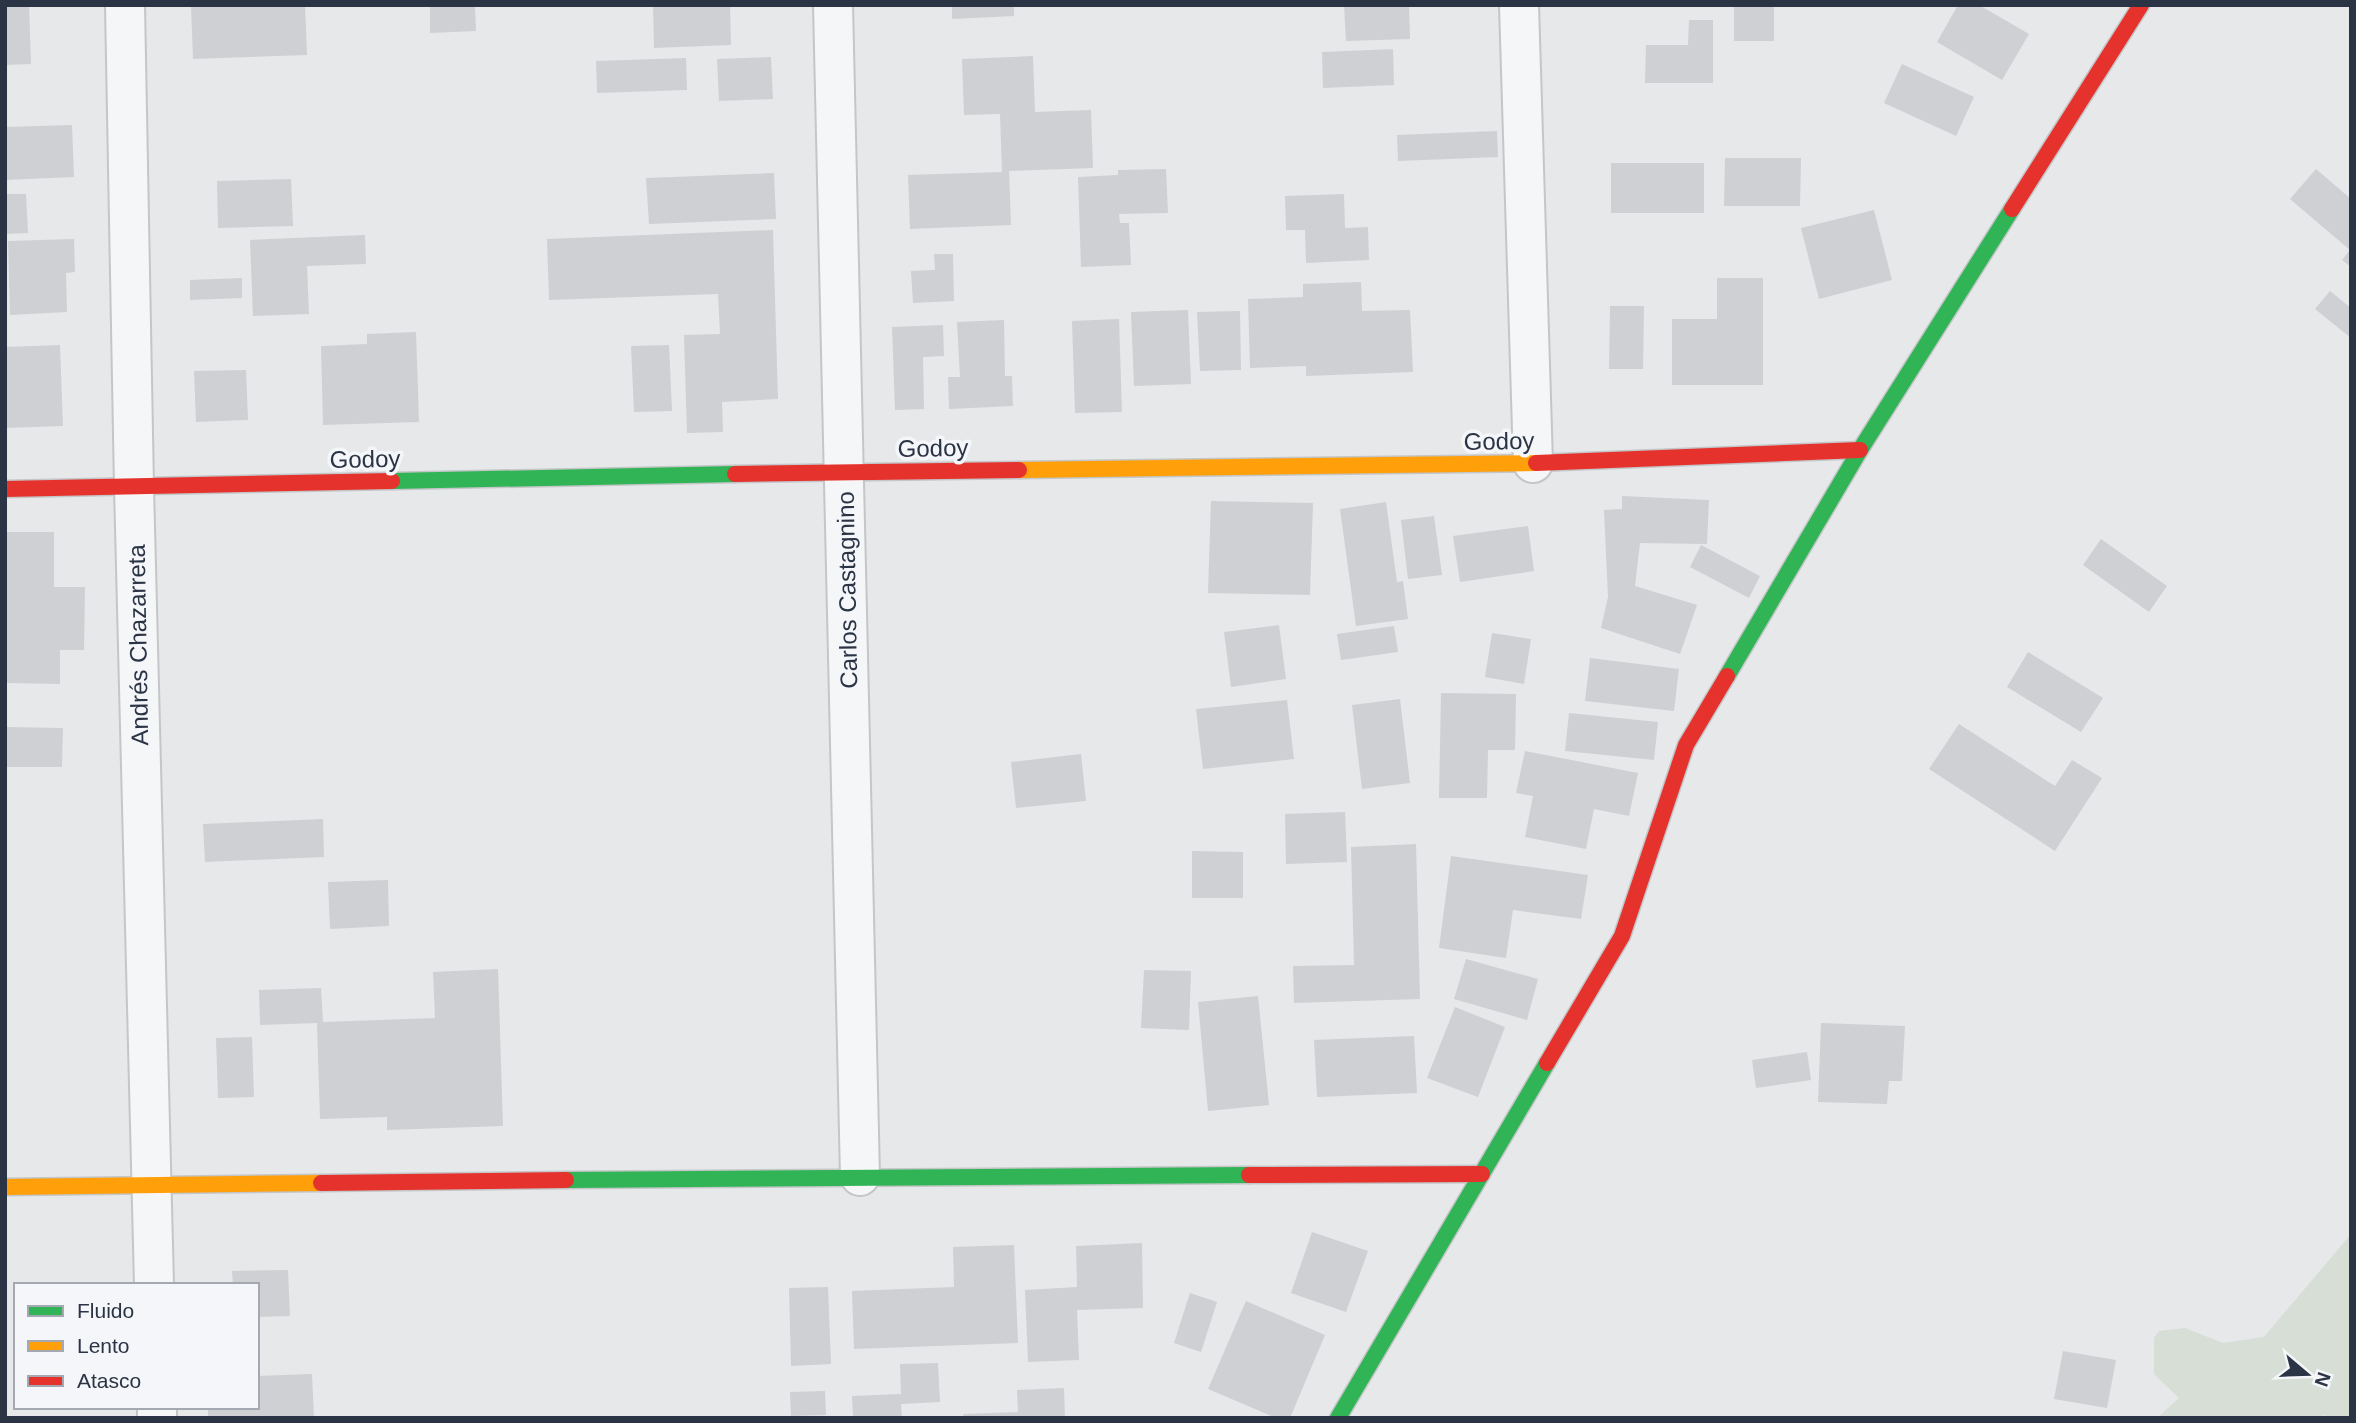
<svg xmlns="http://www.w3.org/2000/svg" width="2356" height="1423" font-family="Helvetica,sans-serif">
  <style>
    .green { fill: #d6ded6 }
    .building { fill: #ced0d3 }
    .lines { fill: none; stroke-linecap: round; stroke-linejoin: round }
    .street-casing { stroke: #c4c6c8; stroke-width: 42 }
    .fast-casing { stroke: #c4c6c8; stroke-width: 19 }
    .slow-casing { stroke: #c4c6c8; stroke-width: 19 }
    .jam-casing { stroke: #c4c6c8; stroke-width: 19 }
    .street { stroke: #f5f6f7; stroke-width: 38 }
    .fast { stroke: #30b455; stroke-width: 16 }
    .slow { stroke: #ff9f0a; stroke-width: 16 }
    .jam { stroke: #e5322d; stroke-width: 16 }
    .labels { text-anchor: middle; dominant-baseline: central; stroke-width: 7; stroke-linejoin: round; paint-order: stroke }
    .street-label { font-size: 24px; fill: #2b3445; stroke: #f4f6f9 }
  </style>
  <rect width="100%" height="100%" fill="#e6e8ea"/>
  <path class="green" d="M 2351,1234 L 2351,1418 L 2328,1418 L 2325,1415 L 2318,1418 L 2157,1418 L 2179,1398 L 2154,1374 L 2154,1338 L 2159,1331 L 2185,1328 L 2223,1343 L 2264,1337 Z"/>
  <g class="building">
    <path d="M 5,5 L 29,5 L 31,64 L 5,65 Z"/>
    <path d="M 218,5 L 305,5 L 307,55 L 193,59 L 191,6 Z"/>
    <path d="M 430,5 L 475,5 L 476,31 L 430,33 Z"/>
    <path d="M 653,5 L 730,5 L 731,45 L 654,48 Z"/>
    <path d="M 952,5 L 1014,5 L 1014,16 L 952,19 Z"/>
    <path d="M 1344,5 L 1409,5 L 1410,39 L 1346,41 Z"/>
    <rect x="1734" y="5" width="40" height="36"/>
    <path d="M 1958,5 L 1979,5 L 2029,34 L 2002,80 L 1937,42 Z"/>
    <path d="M 1689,20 L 1713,20 L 1713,83 L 1645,83 L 1646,45 L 1688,45 Z"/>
    <path d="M 1393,49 L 1394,85 L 1323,88 L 1322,52 Z"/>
    <path d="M 1033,56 L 1035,112 L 1091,110 L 1093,168 L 1009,171 L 1011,225 L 910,229 L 908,175 L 1002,172 L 1000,114 L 964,115 L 962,59 Z"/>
    <path d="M 771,57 L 773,99 L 719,101 L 717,59 Z"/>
    <path d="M 686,58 L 687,90 L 597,93 L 596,61 Z"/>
    <path d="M 1902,64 L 1974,97 L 1956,136 L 1884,103 Z"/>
    <path d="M 72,125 L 74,177 L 5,180 L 5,127 Z"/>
    <path d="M 1497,131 L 1498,157 L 1398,161 L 1397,135 Z"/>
    <path d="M 1725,158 L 1801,158 L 1800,206 L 1724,206 Z"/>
    <rect x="1611" y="163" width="93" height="50"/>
    <path d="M 1166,169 L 1168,213 L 1119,214 L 1120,223 L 1129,223 L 1131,265 L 1081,267 L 1078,177 L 1118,175 L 1118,170 Z"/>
    <path d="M 2316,169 L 2351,199 L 2351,267 L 2342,260 L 2350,250 L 2290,199 Z"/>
    <path d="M 774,173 L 776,219 L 649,224 L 646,178 Z"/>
    <path d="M 291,179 L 293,226 L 218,228 L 217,181 Z"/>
    <path d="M 5,194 L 26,194 L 28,233 L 5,234 Z"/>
    <path d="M 1344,194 L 1345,228 L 1368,227 L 1369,260 L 1306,263 L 1305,230 L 1286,230 L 1285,196 Z"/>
    <path d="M 1874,210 L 1892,280 L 1819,299 L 1801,228 Z"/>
    <path d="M 773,230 L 778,399 L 722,402 L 723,432 L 687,433 L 684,335 L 720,334 L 718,294 L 549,300 L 547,239 Z"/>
    <path d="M 365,235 L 366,264 L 307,266 L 309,314 L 253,316 L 250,240 Z"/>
    <path d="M 74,239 L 75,272 L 66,273 L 67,312 L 10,315 L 8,241 Z"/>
    <path d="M 934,254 L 953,254 L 954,301 L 913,303 L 911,271 L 935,270 Z"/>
    <path d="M 242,278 L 242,298 L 190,300 L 190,280 Z"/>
    <path d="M 1717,278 L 1763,278 L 1763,385 L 1672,385 L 1672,319 L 1717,319 Z"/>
    <path d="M 1361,282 L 1362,311 L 1410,310 L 1413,372 L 1306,376 L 1306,366 L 1250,368 L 1248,299 L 1303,297 L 1303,284 Z"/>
    <path d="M 2330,291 L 2351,308 L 2351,338 L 2315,309 Z"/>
    <path d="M 1610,306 L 1644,306 L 1643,369 L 1609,369 Z"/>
    <path d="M 1188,310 L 1191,384 L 1134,386 L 1131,312 Z"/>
    <path d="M 1240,311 L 1241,370 L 1200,371 L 1197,312 Z"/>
    <path d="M 1119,319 L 1122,412 L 1075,413 L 1072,321 Z"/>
    <path d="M 1004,320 L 1005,376 L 1012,376 L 1013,406 L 949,409 L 948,377 L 960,377 L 957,322 Z"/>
    <path d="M 943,325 L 944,356 L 923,357 L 924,409 L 895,410 L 892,327 Z"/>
    <path d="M 416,332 L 419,422 L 323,425 L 321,346 L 367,344 L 367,334 Z"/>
    <path d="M 60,345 L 63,426 L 5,428 L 5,347 Z"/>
    <path d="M 669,345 L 672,411 L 634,412 L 631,346 Z"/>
    <path d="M 246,370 L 248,420 L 196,422 L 194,371 Z"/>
    <path d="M 1622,496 L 1709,500 L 1707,544 L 1640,543 L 1635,586 L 1697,605 L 1680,654 L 1601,628 L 1608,597 L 1604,510 L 1622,509 Z"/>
    <path d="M 1211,501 L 1313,503 L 1310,595 L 1208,593 Z"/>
    <path d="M 1386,502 L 1397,582 L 1403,581 L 1408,619 L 1356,626 L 1340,509 Z"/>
    <path d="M 1434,516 L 1442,575 L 1408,579 L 1401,520 Z"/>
    <path d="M 1528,526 L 1534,571 L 1460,582 L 1453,536 Z"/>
    <path d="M 5,532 L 54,532 L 54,587 L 85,587 L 84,650 L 60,650 L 60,684 L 7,683 Z"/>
    <path d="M 2101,539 L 2167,586 L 2149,612 L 2083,565 Z"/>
    <path d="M 1701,545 L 1760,576 L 1749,598 L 1690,567 Z"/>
    <path d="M 1279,625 L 1286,679 L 1231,687 L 1224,632 Z"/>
    <path d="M 1394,626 L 1398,652 L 1341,660 L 1337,634 Z"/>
    <path d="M 1492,633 L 1531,639 L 1524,684 L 1485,677 Z"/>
    <path d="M 2028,652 L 2103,698 L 2081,732 L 2007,687 Z"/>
    <path d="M 1590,658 L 1679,669 L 1674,711 L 1585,701 Z"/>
    <path d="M 1441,693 L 1516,694 L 1515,750 L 1488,750 L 1487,798 L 1439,798 Z"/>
    <path d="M 1400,699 L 1410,783 L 1362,789 L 1352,705 Z"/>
    <path d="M 1287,700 L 1294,759 L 1203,769 L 1196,709 Z"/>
    <path d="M 1569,713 L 1658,722 L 1654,760 L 1565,751 Z"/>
    <path d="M 1959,724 L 2055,786 L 2072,760 L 2102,778 L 2055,851 L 1929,769 Z"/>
    <path d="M 5,727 L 63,728 L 62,767 L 5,767 Z"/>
    <path d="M 1525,751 L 1638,773 L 1629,816 L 1594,809 L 1586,849 L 1525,837 L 1533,796 L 1516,793 Z"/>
    <path d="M 1081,754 L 1086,801 L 1016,808 L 1011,762 Z"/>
    <path d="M 1345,812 L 1347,862 L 1286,864 L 1285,814 Z"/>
    <path d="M 323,819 L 324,857 L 205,862 L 203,824 Z"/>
    <path d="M 1416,844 L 1420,999 L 1294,1003 L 1293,966 L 1354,965 L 1351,847 Z"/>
    <path d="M 1192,851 L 1243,852 L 1243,898 L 1192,898 Z"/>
    <path d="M 1451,856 L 1588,875 L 1581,919 L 1513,910 L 1506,958 L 1439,948 Z"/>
    <path d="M 388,880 L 389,926 L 330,929 L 328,882 Z"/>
    <path d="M 1466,959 L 1538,979 L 1527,1020 L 1454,999 Z"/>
    <path d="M 498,969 L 503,1126 L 387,1130 L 387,1117 L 320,1119 L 317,1023 L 260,1025 L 259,990 L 321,988 L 323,1022 L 435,1018 L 433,972 Z"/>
    <path d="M 1144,970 L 1191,971 L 1189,1030 L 1141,1028 Z"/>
    <path d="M 1258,996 L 1269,1105 L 1208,1111 L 1198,1002 Z"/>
    <path d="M 1455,1007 L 1505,1027 L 1478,1097 L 1427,1078 Z"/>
    <path d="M 1821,1023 L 1905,1026 L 1902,1081 L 1889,1081 L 1887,1104 L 1818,1102 Z"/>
    <path d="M 1414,1036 L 1417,1093 L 1317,1097 L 1314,1040 Z"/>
    <path d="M 252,1037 L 254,1097 L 218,1098 L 216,1038 Z"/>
    <path d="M 1807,1052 L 1811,1080 L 1756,1088 L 1752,1060 Z"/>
    <path d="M 1312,1232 L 1368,1251 L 1346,1312 L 1291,1293 Z"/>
    <path d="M 1142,1243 L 1143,1308 L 1077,1310 L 1079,1360 L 1028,1362 L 1025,1290 L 1077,1287 L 1076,1246 Z"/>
    <path d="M 1014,1245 L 1018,1343 L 854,1349 L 852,1291 L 954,1287 L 953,1247 Z"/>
    <path d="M 288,1270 L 290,1316 L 257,1317 L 257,1285 L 233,1285 L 232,1271 Z"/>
    <path d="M 828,1287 L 831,1364 L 791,1366 L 789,1288 Z"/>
    <path d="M 1190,1293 L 1217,1302 L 1201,1352 L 1174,1343 Z"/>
    <path d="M 1246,1301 L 1325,1335 L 1290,1418 L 1276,1418 L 1208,1389 Z"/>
    <path d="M 2063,1351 L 2116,1360 L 2107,1408 L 2054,1399 Z"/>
    <path d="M 938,1363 L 940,1402 L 901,1404 L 902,1418 L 853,1418 L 852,1396 L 901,1394 L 900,1364 Z"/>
    <path d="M 312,1374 L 314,1418 L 208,1418 L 208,1407 L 257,1407 L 257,1376 Z"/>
    <path d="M 1064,1388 L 1065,1418 L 964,1418 L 963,1414 L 1018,1412 L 1017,1390 Z"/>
    <path d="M 825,1391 L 826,1415 L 791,1416 L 790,1392 Z"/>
  </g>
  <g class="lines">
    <defs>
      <g id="street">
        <path d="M 125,5 L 134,487 L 154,1285"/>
        <path d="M 833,5 L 860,1176"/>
        <path d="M 1519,5 L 1533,463"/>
        <path d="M 157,1407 L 157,1418"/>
      </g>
      <g id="fast">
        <path d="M 392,481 L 735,474"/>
        <path d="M 1727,676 L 1860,450 L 2012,209"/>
        <path d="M 566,1180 L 1249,1175"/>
        <path d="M 1338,1418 L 1547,1063"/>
      </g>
      <g id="slow">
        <path d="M 1019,470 L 1536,463"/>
        <path d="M 5,1187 L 321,1183"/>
      </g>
      <g id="jam">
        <path d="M 2012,209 L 2141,5"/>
        <path d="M 1536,463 L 1860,450"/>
        <path d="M 735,474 L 1019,470"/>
        <path d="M 5,489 L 392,481"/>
        <path d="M 1547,1063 L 1622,936 L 1686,745 L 1727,676"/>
        <path d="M 1249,1175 L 1482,1174"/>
        <path d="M 321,1183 L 566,1180"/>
      </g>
    </defs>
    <use href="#street" class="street-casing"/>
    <use href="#fast" class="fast-casing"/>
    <use href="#slow" class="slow-casing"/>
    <use href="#jam" class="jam-casing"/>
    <use href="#street" class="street"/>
    <use href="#fast" class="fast"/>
    <use href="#slow" class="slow"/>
    <use href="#jam" class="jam"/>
  </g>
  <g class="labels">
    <g class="street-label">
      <text transform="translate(1499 441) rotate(-1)">Godoy</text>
      <text transform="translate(933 448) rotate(-1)">Godoy</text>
      <text transform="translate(365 459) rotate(-1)">Godoy</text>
      <text transform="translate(847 590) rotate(-91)">Carlos Castagnino</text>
      <text transform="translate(138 645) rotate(-91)">Andrés Chazarreta</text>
    </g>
  </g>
  <rect width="2356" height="1423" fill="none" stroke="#2b3445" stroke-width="14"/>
  <rect x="14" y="1283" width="245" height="126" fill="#f4f6f9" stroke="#a4a8b1" stroke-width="2"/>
  <rect x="28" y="1306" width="35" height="10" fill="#30b455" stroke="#a4a8b1" stroke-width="2"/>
  <text x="77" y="1318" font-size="21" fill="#2b3445">Fluido</text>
  <rect x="28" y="1341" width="35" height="10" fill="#ff9f0a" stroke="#a4a8b1" stroke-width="2"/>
  <text x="77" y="1353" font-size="21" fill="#2b3445">Lento</text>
  <rect x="28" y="1376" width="35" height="10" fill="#e5322d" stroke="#a4a8b1" stroke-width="2"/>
  <text x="77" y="1388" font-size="21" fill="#2b3445">Atasco</text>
  <g transform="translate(2307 1374) rotate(109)" stroke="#f4f6f9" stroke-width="5" paint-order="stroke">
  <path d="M0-5L12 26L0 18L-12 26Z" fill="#2b3445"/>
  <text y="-10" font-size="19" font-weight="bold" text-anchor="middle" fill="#2b3445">N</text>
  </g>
</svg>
